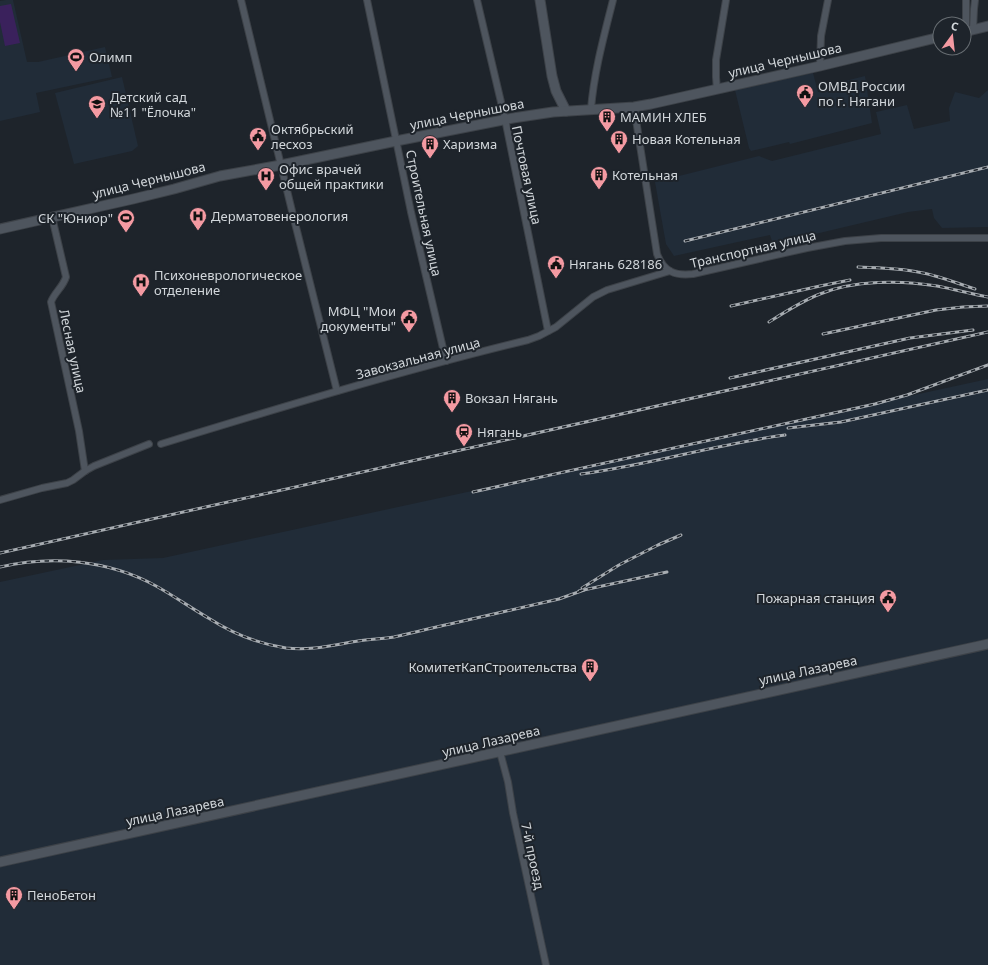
<svg xmlns="http://www.w3.org/2000/svg" width="988" height="965" font-family="'Noto Sans',sans-serif">
  <style>
    .built { fill: #212c38 }
    .green { fill: #3a215c }
    .lines { fill: none; stroke-linecap: round; stroke-linejoin: round }
    .street-casing { stroke: #3d4248; stroke-width: 8 }
    .secondary-casing { stroke: #3d4248; stroke-width: 11 }
    .street { stroke: #4e555e; stroke-width: 6 }
    .secondary { stroke: #4e555e; stroke-width: 9 }
    .rail-casing { stroke: #a7acb1; stroke-width: 3 }
    .rail { stroke: #1e242b; stroke-width: 1.5; stroke-dasharray: 4.5; stroke-linecap: butt }
    .labels { text-anchor: middle; dominant-baseline: central; stroke-width: 4; stroke-linejoin: round; paint-order: stroke }
    .poi-label { font-size: 13px; fill: #d2d7db; stroke: #1e242b; text-anchor: start }
    .street-label { font-size: 13px; fill: #d2d7db; stroke: #1e242b }
  </style>
  <rect width="100%" height="100%" fill="#1e242b"/>
  <g class="built">
    <path d="M 6,0 L 13,0 L 27,62 L 38,62 L 105,47 L 112,77 L 36,93 L 40,112 L 0,121 L 0,1 Z"/>
    <path d="M 813,73 L 818,92 L 838,87 L 841,82 L 865,76 L 872,123 L 790,144 L 789,142 L 751,151 L 749,148 L 735,90 Z"/>
    <path d="M 122,77 L 138,146 L 132,151 L 74,164 L 55,93 Z"/>
    <path d="M 988,90 L 988,227 L 942,228 L 934,218 L 932,209 L 908,212 L 773,244 L 770,235 L 674,256 L 666,244 L 655,182 L 759,156 L 772,161 L 881,134 L 876,112 L 907,105 L 914,129 L 950,121 L 949,108 L 955,92 L 979,98 Z"/>
    <path d="M 988,379 L 988,965 L 0,965 L 0,582 L 103,560 L 163,558 Z"/>
  </g>
  <path class="green" d="M 11,4 L 20,43 L 5,46 L 0,22 L 0,6 Z"/>
  <g class="lines">
    <defs>
      <g id="street">
        <path d="M 241,0 L 292,211 L 337,391"/>
        <path d="M 367,0 L 411,212 L 446,361"/>
        <path d="M 477,0 L 505,119 L 548,331"/>
        <path d="M 973,30 L 974,9 L 975,0"/>
        <path d="M 966,32 L 966,0"/>
        <path d="M 820,66 L 821,36 L 828,0"/>
        <path d="M 717,90 L 716,77 L 716,60 L 726,0"/>
        <path d="M 634,107 L 657,254 C 664,272 675,276 693,274 L 807,248 L 845,241 L 881,238 L 988,238"/>
        <path d="M 591,109 C 594,72 604,36 613,0"/>
        <path d="M 52,217 L 66,277 C 63,287 54,293 51,302 L 79,431 L 85,471"/>
        <path d="M 161,444 C 282,407 404,370 528,340 L 539,336 L 556,327 L 593,297 L 607,290 L 670,271"/>
        <path d="M 0,500 L 42,488 L 67,483 L 73,480 L 85,471 L 94,466 L 149,444"/>
        <path d="M 500,752 L 508,782 L 513,813 L 546,965"/>
      </g>
      <g id="secondary">
        <path d="M 540,0 L 552,76 L 556,91 L 566,111"/>
        <path d="M 964,32 L 988,26"/>
        <path d="M 0,229 L 133,199 L 174,189 L 220,176 L 281,165 L 396,141 L 513,118 L 553,112 L 634,107 L 651,104 L 820,66 L 940,37"/>
        <path d="M 0,862 L 988,644"/>
      </g>
    </defs>
    <use href="#street" class="street-casing"/>
    <use href="#secondary" class="secondary-casing"/>
    <use href="#street" class="street"/>
    <use href="#secondary" class="secondary"/>
    <defs>
      <g id="rail">
        <path d="M 685,241 L 988,167"/>
        <path d="M 858,267 C 878,268 898,268 918,272 C 937,275 956,283 975,289"/>
        <path d="M 731,306 L 820,286 L 850,280"/>
        <path d="M 769,322 C 785,312 802,301 820,294 C 854,280 901,280 937,286 C 954,289 971,294 988,297"/>
        <path d="M 823,334 L 936,310 L 963,307 L 988,306"/>
        <path d="M 730,378 L 910,338 L 973,330"/>
        <path d="M 788,428 L 841,422 L 988,390"/>
        <path d="M 581,474 C 650,465 717,444 785,435"/>
        <path d="M 473,492 L 875,404 L 907,395 L 988,365"/>
        <path d="M 0,553 L 988,332"/>
        <path d="M 0,567 C 52,555 109,560 156,586 C 174,596 191,608 210,619 C 232,633 259,644 286,648 C 311,651 333,645 358,641 C 370,639 382,639 394,637 C 412,633 431,628 450,624 C 486,616 523,607 559,599 L 584,590"/>
        <path d="M 582,588 L 619,565 L 658,545 L 681,535"/>
        <path d="M 579,591 L 667,572"/>
      </g>
    </defs>
    <use href="#rail" class="rail-casing"/>
    <use href="#rail" class="rail"/>
  </g>
  <defs>
    <symbol id="stadium-pin" viewBox="-11 -11 22 30"><path d="M0 17L-7.5 6A9.5 9.5 0 1 1 7.5 6Z" fill="#f49aa2" stroke="#1e242b"/><path d="M0-5a6.5 5 0 1 0 0 10a6.5 5 0 1 0 0-10ZM-3.5-1.8h7v3.6h-7Z" fill="#111"/></symbol>
    <symbol id="civic-pin" viewBox="-11 -11 22 30"><path d="M0 17L-7.5 6A9.5 9.5 0 1 1 7.5 6Z" fill="#f49aa2" stroke="#1e242b"/><path d="M-.6-6.5H3V-4.5H.6V-3L4-1V1h2V6H-6V1h2V-1L-.6-3ZM-1.2 2.5V6h2.4V2.5Z" fill="#111"/></symbol>
    <symbol id="school-pin" viewBox="-11 -11 22 30"><path d="M0 17L-7.5 6A9.5 9.5 0 1 1 7.5 6Z" fill="#f49aa2" stroke="#1e242b"/><path d="M0-5L7-2L0 1L-7-2ZM-4 1L0 2.5L4 1V4Q0 6-4 4Z" fill="#111"/></symbol>
    <symbol id="building-pin" viewBox="-11 -11 22 30"><path d="M0 17L-7.5 6A9.5 9.5 0 1 1 7.5 6Z" fill="#f49aa2" stroke="#1e242b"/><path d="M-4-6H4V6H1V3H-1V6H-4ZM-2.5-4.3h1.7v1.8h-1.7ZM.8-4.3h1.7v1.8H.8ZM-2.5-1h1.7V.8h-1.7ZM.8-1h1.7V.8H.8Z" fill="#111"/></symbol>
    <symbol id="hospital-pin" viewBox="-11 -11 22 30"><path d="M0 17L-7.5 6A9.5 9.5 0 1 1 7.5 6Z" fill="#f49aa2" stroke="#1e242b"/><path d="M-5-5h3v3.5h4V-5h3V5h-3V1.5h-4V5h-3Z" fill="#111"/></symbol>
    <symbol id="station-pin" viewBox="-11 -11 22 30"><path d="M0 17L-7.5 6A9.5 9.5 0 1 1 7.5 6Z" fill="#f49aa2" stroke="#1e242b"/><path d="M-3-6H3Q5-6 5-4V2Q5 4 3 4L4.5 6H3L1.5 4h-3L-3 6H-4.5L-3 4Q-5 4-5 2V-4Q-5-6-3-6ZM-3.5-4v3h7v-3ZM-3.5 1v1.5H-2V1ZM2 1v1.5H3.5V1Z" fill="#111"/></symbol>
  </defs>
  <g fill-rule="evenodd">
    <use href="#stadium-pin" x="66" y="47" width="20" height="27"/>
    <use href="#civic-pin" x="795" y="83" width="20" height="27"/>
    <use href="#school-pin" x="87" y="94" width="20" height="27"/>
    <use href="#building-pin" x="597" y="107" width="20" height="27"/>
    <use href="#civic-pin" x="248" y="126" width="20" height="27"/>
    <use href="#building-pin" x="609" y="129" width="20" height="27"/>
    <use href="#building-pin" x="420" y="134" width="20" height="27"/>
    <use href="#building-pin" x="589" y="165" width="20" height="27"/>
    <use href="#hospital-pin" x="256" y="166" width="20" height="27"/>
    <use href="#hospital-pin" x="188" y="206" width="20" height="27"/>
    <use href="#stadium-pin" x="116" y="208" width="20" height="27"/>
    <use href="#civic-pin" x="546" y="254" width="20" height="27"/>
    <use href="#hospital-pin" x="131" y="272" width="20" height="27"/>
    <use href="#civic-pin" x="399" y="308" width="20" height="27"/>
    <use href="#building-pin" x="442" y="388" width="20" height="27"/>
    <use href="#station-pin" x="454" y="422" width="20" height="27"/>
    <use href="#civic-pin" x="878" y="588" width="20" height="27"/>
    <use href="#building-pin" x="580" y="657" width="20" height="27"/>
    <use href="#building-pin" x="4" y="885" width="20" height="27"/>
  </g>
  <g class="labels">
    <g class="poi-label">
      <text x="89" y="57">Олимп</text>
      <text x="818" y="86">ОМВД России<tspan x="818" dy="15">по г. Нягани</tspan></text>
      <text x="110" y="97">Детский сад<tspan x="110" dy="15">№11 "Ёлочка"</tspan></text>
      <text x="620" y="117">МАМИН ХЛЕБ</text>
      <text x="271" y="129">Октябрьский<tspan x="271" dy="15">лесхоз</tspan></text>
      <text x="632" y="139">Новая Котельная</text>
      <text x="443" y="144">Харизма</text>
      <text x="279" y="169">Офис врачей<tspan x="279" dy="15">общей практики</tspan></text>
      <text x="612" y="175">Котельная</text>
      <text x="211" y="216">Дерматовенерология</text>
      <text x="113" y="218" text-anchor="end">СК "Юниор"</text>
      <text x="569" y="264">Нягань 628186</text>
      <text x="154" y="275">Психоневрологическое<tspan x="154" dy="15">отделение</tspan></text>
      <text x="396" y="311" text-anchor="end">МФЦ "Мои<tspan x="396" dy="15">документы"</tspan></text>
      <text x="465" y="398">Вокзал Нягань</text>
      <text x="477" y="432">Нягань</text>
      <text x="875" y="598" text-anchor="end">Пожарная станция</text>
      <text x="577" y="667" text-anchor="end">КомитетКапСтроительства</text>
      <text x="27" y="895">ПеноБетон</text>
    </g>
    <g class="street-label">
      <text transform="translate(785 60) rotate(-13)">улица Чернышова</text>
      <text transform="translate(467 114) rotate(-11)">улица Чернышова</text>
      <text transform="translate(527 175) rotate(78)">Почтовая улица</text>
      <text transform="translate(149 180) rotate(-14)">улица Чернышова</text>
      <text transform="translate(424 213) rotate(78)">Строительная улица</text>
      <text transform="translate(753 249) rotate(-13)">Транспортная улица</text>
      <text transform="translate(73 351) rotate(78)">Лесная улица</text>
      <text transform="translate(418 358) rotate(-15)">Завокзальная улица</text>
      <text transform="translate(808 670) rotate(-12)">улица Лазарева</text>
      <text transform="translate(491 741) rotate(-13)">улица Лазарева</text>
      <text transform="translate(175 811) rotate(-12)">улица Лазарева</text>
      <text transform="translate(533 856) rotate(78)">7-й проезд</text>
    </g>
  </g>
  <g transform="translate(952 36) rotate(15)"><circle r="19" fill="#1e242b" stroke="#666c71"/>
  <path d="M0-3L7 15L0 10L-7 15Z" fill="#f49aa2"/>
  <text y="-6" font-size="11" font-weight="bold" text-anchor="middle" fill="#d2d7db">С</text>
  </g>
</svg>
